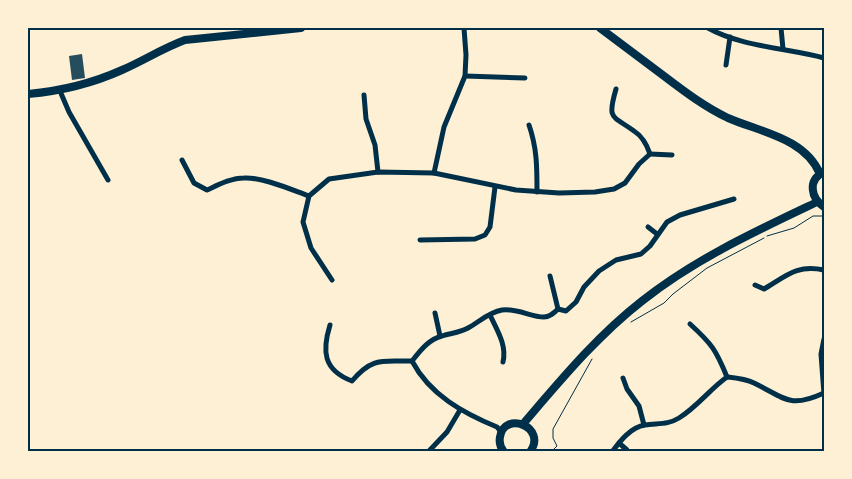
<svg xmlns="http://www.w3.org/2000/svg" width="852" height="479" font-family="Barlow,sans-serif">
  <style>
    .building { fill: #264d5e }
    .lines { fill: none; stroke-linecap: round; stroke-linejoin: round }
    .path { stroke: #003049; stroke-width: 1 }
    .minor { stroke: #003049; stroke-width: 5 }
    .secondary { stroke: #003049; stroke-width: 8 }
    .neatline { fill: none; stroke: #003049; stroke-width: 2 }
  </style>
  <rect width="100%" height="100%" fill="#fdf0d5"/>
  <path class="building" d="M 82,54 L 85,78 L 72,80 L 69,56 Z"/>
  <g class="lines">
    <g class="path">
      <path d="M 767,236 L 794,228 L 813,216 L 824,216"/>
      <path d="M 631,322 L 664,303 L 673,294 L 707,268 L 764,238"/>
      <path d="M 551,452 L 557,446 L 553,438 L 553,429 L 592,359"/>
    </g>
    <g class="minor">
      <path d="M 708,28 C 742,47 787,48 824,58"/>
      <path d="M 781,28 L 783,49"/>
      <path d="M 726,65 L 730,37"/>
      <path d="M 465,76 L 525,78"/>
      <path d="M 60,91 L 69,112 L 108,180"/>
      <path d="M 364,95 L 366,119 L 375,145 L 378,172"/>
      <path d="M 529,125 C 537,148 537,167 537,192"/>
      <path d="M 650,154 L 672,155"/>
      <path d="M 182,160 L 194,183 L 207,190 C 218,185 231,178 244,178 C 263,177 292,190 309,196"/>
      <path d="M 434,173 L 444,127 L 465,76 L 466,55 L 464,28"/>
      <path d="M 648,227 L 657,234"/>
      <path d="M 420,240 L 475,239 L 485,235 L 490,227 L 495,187"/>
      <path d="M 550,276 L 558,309"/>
      <path d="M 332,280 L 311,248 L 303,222 L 309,196 L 329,179 L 378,172 L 434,173 L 516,190 L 559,193 L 595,192 L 614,189 L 625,183 L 639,164 L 650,154 C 647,145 642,136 634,131 C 612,115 607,120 616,89"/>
      <path d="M 755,285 L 764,289 C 786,276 797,264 824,270"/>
      <path d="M 435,313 L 440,336"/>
      <path d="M 490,315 C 497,330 507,345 503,362"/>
      <path d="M 690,324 C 712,344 716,350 727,377"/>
      <path d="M 330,325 C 322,351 323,370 352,381 C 373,356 383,362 412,361"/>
      <path d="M 824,339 L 821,354 L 824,394"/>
      <path d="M 412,361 C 420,351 429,339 442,336 C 451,333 459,333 468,328 C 479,322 489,312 502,310 C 517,308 531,317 544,317 C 550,317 554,313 558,309 L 566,311 L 576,302 L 584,287 L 599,271 L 616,260 L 641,254 L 650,246 L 667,222 L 680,215 L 734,199"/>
      <path d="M 412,361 C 430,395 463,413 497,427 L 501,432"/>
      <path d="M 623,378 L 627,389 L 639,406 L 644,425"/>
      <path d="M 619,443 L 627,450"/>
      <path d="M 428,452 L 447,432 L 460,410"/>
      <path d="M 612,452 C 620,441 631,427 645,425 C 657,423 668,425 679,418 C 697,407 710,389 727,377 C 736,378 746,379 754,383 C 785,398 789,409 824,393"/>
    </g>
    <g class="secondary">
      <path d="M 600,28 C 621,44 643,60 664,76 C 685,92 705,107 728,118 C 760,132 805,138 820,174"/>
      <path d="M 28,94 C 61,91 91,84 122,70 C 143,61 163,48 185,40 L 301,28"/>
      <path d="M 824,172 C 807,180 811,198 824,207"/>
      <path d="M 523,424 C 560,381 597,336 642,301 C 695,259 756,231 817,202"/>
      <path d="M 504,452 C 500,447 499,442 500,437 C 504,410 548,427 530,452"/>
    </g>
  </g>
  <rect width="852" height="479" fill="none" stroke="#fdf0d5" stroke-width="58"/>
  <rect x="29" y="29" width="794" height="421" class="neatline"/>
</svg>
